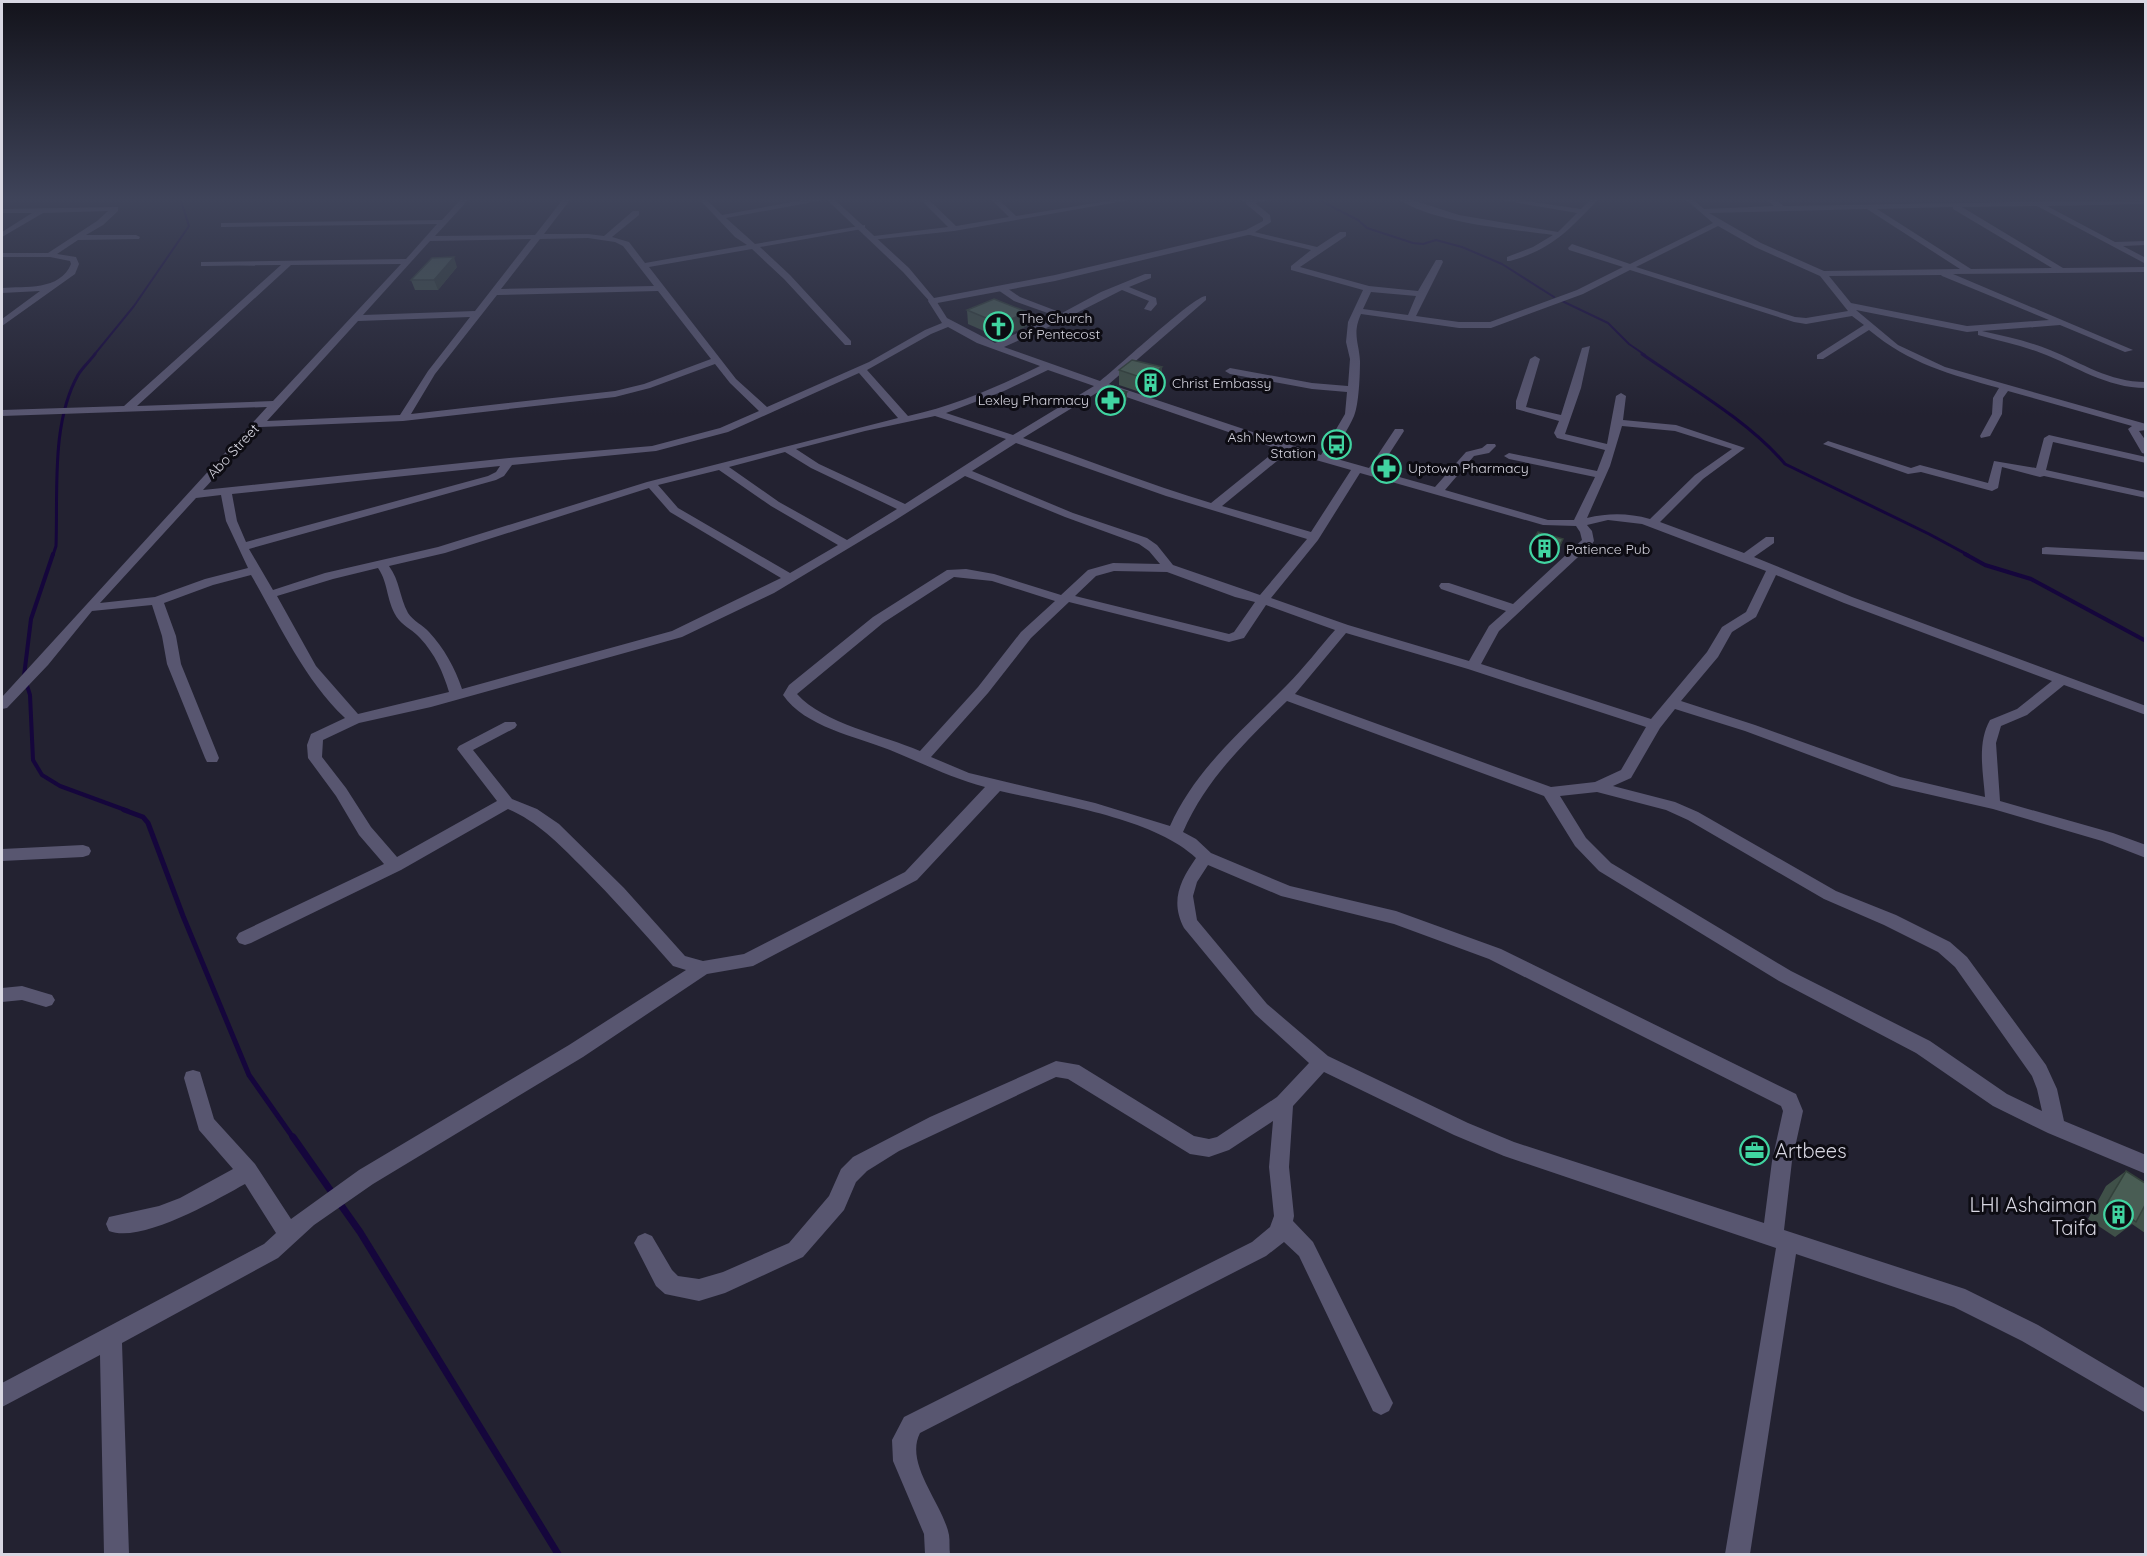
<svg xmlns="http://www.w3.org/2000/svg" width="2147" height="1556" font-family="Quicksand,sans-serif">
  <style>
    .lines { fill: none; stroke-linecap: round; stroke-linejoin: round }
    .stream-far4 { stroke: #15063c; stroke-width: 2 }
    .stream-far3 { stroke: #15063c; stroke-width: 3 }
    .stream-far2 { stroke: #15063c; stroke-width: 4 }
    .stream-far1 { stroke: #15063c; stroke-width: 5 }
    .stream { stroke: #15063c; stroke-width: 7 }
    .minor { fill: #585670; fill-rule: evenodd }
    .tertiary { fill: #585670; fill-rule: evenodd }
    .wall { fill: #3f5048 }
    .shaded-wall { fill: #33413b }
    .building { fill: #495d54; stroke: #33413b; stroke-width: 1.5 }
    .labels { text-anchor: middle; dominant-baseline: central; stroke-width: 6; stroke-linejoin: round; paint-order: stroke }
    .far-poi-label { font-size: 14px; fill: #d8d7e2; stroke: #0d0c13; text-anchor: start }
    .far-street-label { font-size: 14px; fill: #d8d7e2; stroke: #0d0c13 }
    .near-poi-label { font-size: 20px; fill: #d8d7e2; stroke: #0d0c13; text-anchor: start }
  </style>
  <rect width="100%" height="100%" fill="#232231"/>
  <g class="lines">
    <g class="stream-far4">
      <path d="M 1315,198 L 1358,220 L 1367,228 L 1413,243 L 1423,244 L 1436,240 L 1462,247 L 1502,264 L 1554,297"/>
      <path d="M 1562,301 L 1608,323 L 1629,344 L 1645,355"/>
      <path d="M 94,355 L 134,306 L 189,226 L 180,198"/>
    </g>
    <g class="stream-far3">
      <path d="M 1642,354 C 1688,386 1750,422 1785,464 L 1929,534 L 1968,555"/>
      <path d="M 53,555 L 56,546 C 58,492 51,423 78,375 C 82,368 90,361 95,354"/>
    </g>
    <g class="stream-far2">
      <path d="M 53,554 L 31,619 L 24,676 L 30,695 L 33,760 L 42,775 L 60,786 L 128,811"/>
      <path d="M 1965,554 L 1985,565 L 2031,579 L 2146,641"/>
    </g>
    <path class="stream-far1" d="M 124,810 L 143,817 L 148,823 L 183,916 L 249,1075 L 294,1139"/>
    <g class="stream">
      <path d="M 293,1137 L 333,1194"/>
      <path d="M 338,1201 L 360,1232 L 558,1554"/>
    </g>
    <g class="minor">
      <path d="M 462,198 L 470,198 L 435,236 L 535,235 L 564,198 L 589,198 L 586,200 L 570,200 L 544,234 L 588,234 L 604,236 L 633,211 L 639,211 L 639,215 L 612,237 L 629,242 L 645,263 L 747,245 L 735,237 L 698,198 L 705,198 L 722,215 L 814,198 L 827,198 L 824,200 L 726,218 L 755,244 L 865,225 L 865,229 L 862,229 L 760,247 L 790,275 L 851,341 L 851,345 L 845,345 L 784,279 L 752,249 L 649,267 L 736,379 L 767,407 L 869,362 L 925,330 L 942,323 L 928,301 L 929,299 L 935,299 L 947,318 L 995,343 L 1056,316 L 1014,301 L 998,290 L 998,286 L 1004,286 L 1020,297 L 1062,313 L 1101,292 L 1145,274 L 1151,274 L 1151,278 L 1129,287 L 1156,298 L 1157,304 L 1151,311 L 1144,309 L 1149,301 L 1122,290 L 1055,324 L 1004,347 L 1100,381 C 1116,369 1195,295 1206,296 L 1206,300 L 1109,384 L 1321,455 L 1345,414 L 1347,392 L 1312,389 L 1230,374 L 1225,371 L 1230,368 L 1312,383 L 1348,386 L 1350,359 L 1346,342 L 1348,322 L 1363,290 L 1291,270 L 1291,266 L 1311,250 L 1246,234 L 1246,230 L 1317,247 L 1340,232 L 1346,232 L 1346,236 L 1300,267 L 1369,286 L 1418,291 L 1436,260 L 1442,260 L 1443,262 L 1416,316 L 1459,322 L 1490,322 L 1577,290 L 1623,267 L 1569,250 L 1568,248 L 1572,244 L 1630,264 L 1713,223 L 1684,198 L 1691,198 L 1704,209 L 1774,206 L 1765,198 L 1772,198 L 1784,206 L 2146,200 L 2146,204 L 2047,206 L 2115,242 L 2146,241 L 2146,245 L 2123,246 L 2146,258 L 2146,264 L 2037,206 L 1962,207 L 2063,268 L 2146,267 L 2146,272 L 1953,274 L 2133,350 L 2125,352 L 2060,325 L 1982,331 C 2005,336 2028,341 2050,350 C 2082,363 2109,382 2146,382 L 2146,388 C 2106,388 2076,366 2041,353 C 2020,345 1999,341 1978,335 L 1978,331 L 1967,332 L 1856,310 L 1898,345 L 1945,367 L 2146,424 L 2146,430 L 2139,431 L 2146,441 L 2146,454 L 2142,453 L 2128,429 L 2132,426 L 2008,391 L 2003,398 L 2002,414 L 1990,436 L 1981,438 L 1980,436 L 1992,414 L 1993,398 L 1999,388 C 1949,374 1910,364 1869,330 L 1823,359 L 1817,359 L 1817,355 L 1864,325 L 1852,316 L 1806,324 L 1794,322 L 1630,270 L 1583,294 L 1491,328 L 1459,328 L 1361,314 C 1352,334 1359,342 1360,361 C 1360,374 1359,404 1354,416 C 1348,430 1338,444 1330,457 L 1369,468 L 1395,429 L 1403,429 L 1404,431 L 1378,471 L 1435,487 L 1466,452 L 1482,448 L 1487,444 L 1495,444 L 1496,446 L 1489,453 L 1474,456 L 1445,490 L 1548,520 L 1574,520 L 1595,477 L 1509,459 L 1504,456 L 1509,453 L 1597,471 L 1605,450 L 1557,438 L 1554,433 L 1559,421 L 1516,409 L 1516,401 L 1530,359 L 1535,356 L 1540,359 L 1526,407 L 1561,415 L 1582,348 L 1590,346 L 1581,388 L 1565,434 L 1607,444 L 1616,396 L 1621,393 L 1626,396 L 1623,420 L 1676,425 L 1745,448 L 1703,479 L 1660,522 L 1744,553 L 1766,537 L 1774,537 L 1774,543 L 1754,557 L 1852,597 L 2146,706 L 2146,715 L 2064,685 L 2027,715 L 2001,726 L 1996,743 L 2000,801 L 2113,833 L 2146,845 L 2146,858 L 2102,841 L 1993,809 L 1892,786 L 1745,731 L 1675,709 L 1660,728 L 1631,778 L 1613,786 L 1675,802 L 1698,812 L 1836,891 L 1896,915 L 1950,942 L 1967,957 L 2046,1065 L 2057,1089 L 2064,1121 L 2146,1155 L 2146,1174 L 2048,1133 L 1993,1106 L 1916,1053 L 1779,981 L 1599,871 L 1575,846 L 1544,796 L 1287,701 C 1246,741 1206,779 1183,832 L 1196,839 L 1211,853 L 1290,886 L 1396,911 L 1501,949 L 1796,1094 L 1803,1111 L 1792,1161 L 1784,1230 L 1965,1289 L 2038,1325 L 2146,1389 L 2146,1413 L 2022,1341 L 1954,1307 L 1796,1254 L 1750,1554 L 1725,1554 L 1776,1248 L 1504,1156 L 1454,1135 L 1324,1072 L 1293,1106 L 1289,1167 L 1294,1216 L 1293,1221 L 1313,1242 L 1389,1395 L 1393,1403 L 1389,1411 L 1381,1415 L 1373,1411 L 1299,1256 L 1284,1242 L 1266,1256 L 920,1433 C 904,1464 943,1504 949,1535 C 950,1541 949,1548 950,1554 L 925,1554 L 924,1534 L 893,1461 L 892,1440 L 904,1417 L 1252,1242 L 1270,1227 L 1274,1216 L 1269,1167 L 1273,1121 L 1229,1150 L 1209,1157 L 1190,1154 L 1068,1079 L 1056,1077 L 899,1151 L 867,1171 L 856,1182 L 844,1210 L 803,1257 L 725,1293 L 699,1301 L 665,1294 L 656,1286 L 634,1243 L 638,1236 L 645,1233 L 652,1236 L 672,1270 L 678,1276 L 699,1279 L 723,1272 L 789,1243 L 829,1196 L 841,1169 L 853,1157 L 930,1117 L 1056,1061 L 1079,1065 L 1194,1136 L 1209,1139 L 1217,1137 L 1277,1097 L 1309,1063 L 1255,1014 L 1184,928 C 1170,901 1180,881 1196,858 C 1154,818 1056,804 1000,791 L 917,880 L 753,966 L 707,974 L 583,1057 L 373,1184 L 314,1225 L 278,1258 L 122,1343 L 129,1554 L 104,1554 L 100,1355 L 2,1407 L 2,1383 L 264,1244 L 276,1233 L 245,1184 C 216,1200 141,1244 109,1231 L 106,1224 L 109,1217 L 159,1206 L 180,1198 L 233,1169 L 199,1130 L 184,1078 L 186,1072 L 193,1070 L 200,1072 L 214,1119 L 255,1164 L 291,1219 L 359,1170 L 569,1045 L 686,970 L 673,966 C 643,932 613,898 581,866 C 558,843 538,822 508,809 L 401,870 L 251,943 L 245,945 L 239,943 L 236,938 L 239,933 L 384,864 L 359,835 L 336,796 L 308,758 L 307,745 L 311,734 L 345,718 C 303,678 279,623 251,575 L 213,585 L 164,603 L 176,636 L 181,664 L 219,758 L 217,762 L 207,762 L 205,758 L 167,664 L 162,636 L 152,605 L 92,611 L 48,665 L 7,708 L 2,709 L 2,697 L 267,407 L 2,416 L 2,410 L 124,406 L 281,265 L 204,266 L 201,266 L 201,262 L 406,259 L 437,224 L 224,227 L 221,227 L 221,223 L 442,220 ZM 1953,207 L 1953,209 L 2052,268 L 1971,269 L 1877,209 ZM 1867,209 L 1960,269 L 1824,271 L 1761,243 L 1709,213 ZM 1718,226 L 1755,247 L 1820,276 L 1848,311 L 1806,318 L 1795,317 L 1636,267 ZM 588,238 L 615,242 L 623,246 L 654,286 L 501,289 L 540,239 ZM 531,239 L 475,311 L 363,315 L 430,241 ZM 401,264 L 273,401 L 137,406 L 291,265 ZM 1941,275 L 1942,276 L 2049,320 L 1967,326 L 1851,303 L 1829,276 ZM 658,291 L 711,359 L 644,384 L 615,391 L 411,414 L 435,374 L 497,295 ZM 1371,292 L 1416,296 L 1408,315 L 1363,309 ZM 470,317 L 428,371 L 400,415 L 267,421 L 358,321 ZM 948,327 L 977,343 L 1040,366 C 997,387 954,406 908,416 L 867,370 L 931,334 ZM 715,364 L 730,383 L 759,411 L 720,428 L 652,446 L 509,458 L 203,490 L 261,427 L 403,421 L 615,397 L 650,388 ZM 1048,370 L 1094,386 L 1013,435 L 946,413 L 1004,391 ZM 859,373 L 898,418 L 647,482 L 438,547 L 325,573 L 273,590 L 249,549 L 496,480 L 504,476 L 512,465 L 656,451 L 728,432 ZM 1103,389 L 1275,448 L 1278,449 L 1211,503 C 1147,484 1086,459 1023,438 ZM 935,416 L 1006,439 L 905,504 L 819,464 L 796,449 L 865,431 ZM 1622,426 L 1675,431 L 1732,449 L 1695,475 L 1650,519 C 1628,513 1609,513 1587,518 L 1610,466 ZM 1016,443 L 1166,496 L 1307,539 L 1260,595 L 1173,565 L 1157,545 L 1147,538 L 1073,513 L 972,471 ZM 785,452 L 811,468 L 897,509 L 847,540 L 779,502 L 729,467 ZM 1288,452 L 1351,470 L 1311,532 L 1222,506 ZM 500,466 L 496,472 L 488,476 L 246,542 L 237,521 L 232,494 ZM 719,470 L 771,506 L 838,545 L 790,573 L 678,508 L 658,485 ZM 1360,473 L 1543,525 L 1576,526 L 1580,532 L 1582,540 L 1513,604 L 1449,583 L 1441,583 L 1439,586 L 1441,589 L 1506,611 L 1489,626 L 1469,661 L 1348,625 L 1271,598 L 1318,540 ZM 965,476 L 1065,517 L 1139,544 L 1149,551 L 1160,564 L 1113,563 L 1088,570 L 1061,595 L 994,574 L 966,569 L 947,570 L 873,617 L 789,685 L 783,695 C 805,727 855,736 890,750 C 922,763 951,778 985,787 L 905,872 L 744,954 L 703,961 L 685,956 L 624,888 L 559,824 L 537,809 L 512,799 L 473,750 L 515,728 L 517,725 L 515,722 L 505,722 L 459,746 L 457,749 L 497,801 L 397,857 L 371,827 L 346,788 L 322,757 L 323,740 L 359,723 L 431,707 L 682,637 L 774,593 L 894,521 ZM 649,488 L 670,512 L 781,578 L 672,631 L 462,689 C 455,668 444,648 429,632 C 423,625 413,621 408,613 C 399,596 400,581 389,566 L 445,553 ZM 221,495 L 226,521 L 248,568 L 205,579 L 155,597 L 100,603 L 196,498 ZM 1608,520 L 1642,524 L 1766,571 L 1746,612 L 1722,627 L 1707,652 L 1651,719 L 1481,664 L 1499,631 L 1592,544 L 1594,541 L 1592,531 L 1587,525 ZM 378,568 C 389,583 386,604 399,620 C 405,627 414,631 420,638 C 435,654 443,672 449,692 L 358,714 L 316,666 L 277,596 L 333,579 ZM 1114,571 L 1167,572 L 1235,597 L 1255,602 L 1234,632 L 1229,634 L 1075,596 L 1096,576 ZM 1776,575 L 1844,603 L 2052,681 L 2017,709 L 1990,720 C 1977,743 1983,771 1985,797 L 1900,777 L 1755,725 L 1681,701 L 1718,657 L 1732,632 L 1756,617 ZM 954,577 L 992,581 L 1055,601 L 1021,632 L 978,687 L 920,751 C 883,735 824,724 797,694 L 883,623 ZM 1069,602 L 1229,642 L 1244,638 L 1266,605 L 1335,630 C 1319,648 1304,668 1287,685 C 1243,730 1196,768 1170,826 L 1095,803 L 969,773 L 931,757 L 988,693 L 1031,638 ZM 1346,633 L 1468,669 L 1646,727 L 1621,770 L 1595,782 L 1551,787 L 1295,694 ZM 1597,792 L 1666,810 L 1688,820 L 1824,899 L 1884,925 L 1938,952 L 1955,967 L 2032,1076 L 2037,1089 L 2042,1111 L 2007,1094 L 1930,1041 L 1791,971 L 1611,863 L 1586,838 L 1560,796 ZM 1208,865 L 1281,896 L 1394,924 L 1489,959 L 1781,1106 L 1783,1111 L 1772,1161 L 1764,1223 L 1514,1142 L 1468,1123 L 1328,1056 L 1267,1004 L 1197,920 L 1193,896 L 1197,882 Z"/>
      <path d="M 919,198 L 927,198 L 956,226 L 1009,217 L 990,198 L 997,198 L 1016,216 L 1126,198 L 1141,198 L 954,231 L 871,240 L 871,236 L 874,236 L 948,227 Z"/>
      <path d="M 1236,198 L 1245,198 L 1253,202 L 1249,204 Z"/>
      <path d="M 1397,198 L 1406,198 L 1459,215 L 1558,232 L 1577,213 L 1489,198 L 1505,198 L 1581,209 L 1592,198 L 1600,198 C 1570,228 1554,249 1510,261 L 1507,261 L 1507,257 L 1533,247 L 1553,235 C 1511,229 1431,223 1397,198 Z"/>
      <path d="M 115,207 L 118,207 L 118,211 L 103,225 L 86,235 L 136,235 L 140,237 L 139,239 L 78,240 L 57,254 L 76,257 L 79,264 L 75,274 L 2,326 L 2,319 L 40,291 L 2,293 L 2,288 C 25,286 60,291 71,264 L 70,261 L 50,257 L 2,257 L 2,253 L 48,253 L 97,221 L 108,211 L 43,213 L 2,237 L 2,232 L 32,213 L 2,213 L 2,209 Z"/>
      <path d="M 2049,435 L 2146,457 L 2146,463 L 2053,442 L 2046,470 L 2146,492 L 2146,498 L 2044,476 L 2040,477 L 2002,467 L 1998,488 L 1992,491 L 1921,472 L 1908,474 L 1823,444 L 1828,441 L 1911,468 L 1920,465 L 1988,483 L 1994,461 L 2036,468 L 2044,438 Z"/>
      <path d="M 2046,547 L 2146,552 L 2146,560 L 2042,554 L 2042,548 Z"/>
      <path d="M 83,845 L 89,847 L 91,851 L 89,855 L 83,857 L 2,861 L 2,849 Z"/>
      <path d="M 22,986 L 52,995 L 55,1000 L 52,1005 L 46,1007 L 22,1000 L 2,1002 L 2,988 Z"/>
    </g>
    <path class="tertiary" d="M 825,198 L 833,198 L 909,268 L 934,298 L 1055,275 L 1246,230 L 1263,221 L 1263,218 L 1246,204 L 1246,200 L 1282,198 L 1255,203 L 1270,215 L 1271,222 L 1252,234 L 1055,281 L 932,304 L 903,272 Z"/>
  </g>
  <g class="wall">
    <path d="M 457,267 L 438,290 L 415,290 L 411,280 Z"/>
    <path d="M 967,310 L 1027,326 L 1000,338 L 968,324 Z"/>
    <path d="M 1162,367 L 1161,382 L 1150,392 L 1140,392 L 1119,385 L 1119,370 Z"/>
    <path d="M 1127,392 L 1127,400 L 1116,407 L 1100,401 L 1100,393 Z"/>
    <path d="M 1563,539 L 1560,547 L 1555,558 L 1530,550 L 1532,542 Z"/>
    <path d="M 2126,1171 L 2145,1183 L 2145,1233 L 2132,1224 L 2115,1237 L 2088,1219 L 2106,1186 Z"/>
  </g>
  <g class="shaded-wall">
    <path d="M 454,257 L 457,267 L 438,290 L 434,280 Z"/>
    <path d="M 1027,312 L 1027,326 L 1000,338 L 1000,324 Z"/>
    <path d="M 1162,367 L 1161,382 L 1150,392 L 1150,377 Z"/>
    <path d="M 1127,392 L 1127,400 L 1116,407 L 1116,399 Z"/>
    <path d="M 1563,539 L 1560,547 L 1555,558 L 1557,550 Z"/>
  </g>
  <g class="building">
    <path d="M 454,257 L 434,280 L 411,280 L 432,258 Z"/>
    <path d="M 994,299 L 1027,312 L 1000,324 L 967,310 Z"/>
    <path d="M 1132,360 L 1162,367 L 1150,377 L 1140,377 L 1119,370 Z"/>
    <path d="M 1109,386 L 1127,392 L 1116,399 L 1100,393 Z"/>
    <path d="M 1538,532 L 1563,539 L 1557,550 L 1532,542 Z"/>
    <path d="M 2126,1171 L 2145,1183 L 2145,1205 L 2136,1222 L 2107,1203 Z"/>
  </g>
  <linearGradient id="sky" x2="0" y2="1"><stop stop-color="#13131b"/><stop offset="0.48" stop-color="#3f445a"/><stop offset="1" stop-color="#3f445a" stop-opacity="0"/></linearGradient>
  <rect width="2147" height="415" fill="url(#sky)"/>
  <defs>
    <symbol id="church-ring" viewBox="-11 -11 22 22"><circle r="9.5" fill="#0d0c13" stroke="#41d4a1" stroke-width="1.5"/><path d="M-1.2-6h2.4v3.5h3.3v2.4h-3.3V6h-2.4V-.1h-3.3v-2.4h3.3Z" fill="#41d4a1"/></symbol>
    <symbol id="building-ring" viewBox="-11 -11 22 22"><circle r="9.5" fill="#0d0c13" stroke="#41d4a1" stroke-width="1.5"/><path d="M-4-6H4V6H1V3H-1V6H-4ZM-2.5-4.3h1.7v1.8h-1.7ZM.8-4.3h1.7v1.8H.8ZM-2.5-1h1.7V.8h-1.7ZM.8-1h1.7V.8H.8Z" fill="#41d4a1"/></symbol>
    <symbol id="pharmacy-ring" viewBox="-11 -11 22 22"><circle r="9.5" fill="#0d0c13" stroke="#41d4a1" stroke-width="1.5"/><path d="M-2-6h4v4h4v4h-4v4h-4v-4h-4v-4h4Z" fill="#41d4a1"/></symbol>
    <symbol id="bus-ring" viewBox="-11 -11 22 22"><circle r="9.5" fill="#0d0c13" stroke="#41d4a1" stroke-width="1.5"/><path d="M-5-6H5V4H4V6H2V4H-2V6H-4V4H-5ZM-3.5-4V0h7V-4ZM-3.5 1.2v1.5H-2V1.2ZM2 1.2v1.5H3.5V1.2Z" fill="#41d4a1"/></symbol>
    <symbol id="office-ring" viewBox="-11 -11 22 22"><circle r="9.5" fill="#0d0c13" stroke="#41d4a1" stroke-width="1.5"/><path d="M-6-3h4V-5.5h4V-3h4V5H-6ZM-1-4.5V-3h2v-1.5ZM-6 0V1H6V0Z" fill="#41d4a1"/></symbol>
  </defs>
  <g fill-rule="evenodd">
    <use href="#church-ring" x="982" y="310" width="33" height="33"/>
    <use href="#building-ring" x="1134" y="366" width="33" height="33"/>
    <use href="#pharmacy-ring" x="1094" y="384" width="33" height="33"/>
    <use href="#bus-ring" x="1320" y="428" width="33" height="33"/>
    <use href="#pharmacy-ring" x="1370" y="452" width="33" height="33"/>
    <use href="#building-ring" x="1528" y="532" width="33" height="33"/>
    <use href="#office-ring" x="1738" y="1134" width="33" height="33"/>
    <use href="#building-ring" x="2102" y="1198" width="33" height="33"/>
  </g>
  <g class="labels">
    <g class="far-poi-label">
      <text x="1019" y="318">The Church<tspan x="1019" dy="16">of Pentecost</tspan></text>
      <text x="1172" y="383">Christ Embassy</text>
      <text x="1089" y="400" text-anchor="end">Lexley Pharmacy</text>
      <text x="1316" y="437" text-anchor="end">Ash Newtown<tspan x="1316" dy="16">Station</tspan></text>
      <text x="1408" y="468">Uptown Pharmacy</text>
      <text x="1566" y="549">Patience Pub</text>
    </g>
    <g class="far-street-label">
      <text transform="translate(233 451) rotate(-47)">Abo Street</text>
    </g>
    <g class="near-poi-label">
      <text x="1775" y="1150">Artbees</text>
      <text x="2097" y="1204" text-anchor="end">LHI Ashaiman<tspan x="2097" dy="23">Taifa</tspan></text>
    </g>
  </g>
  <rect width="2147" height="1556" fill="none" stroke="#d8d7e2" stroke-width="6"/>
</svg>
